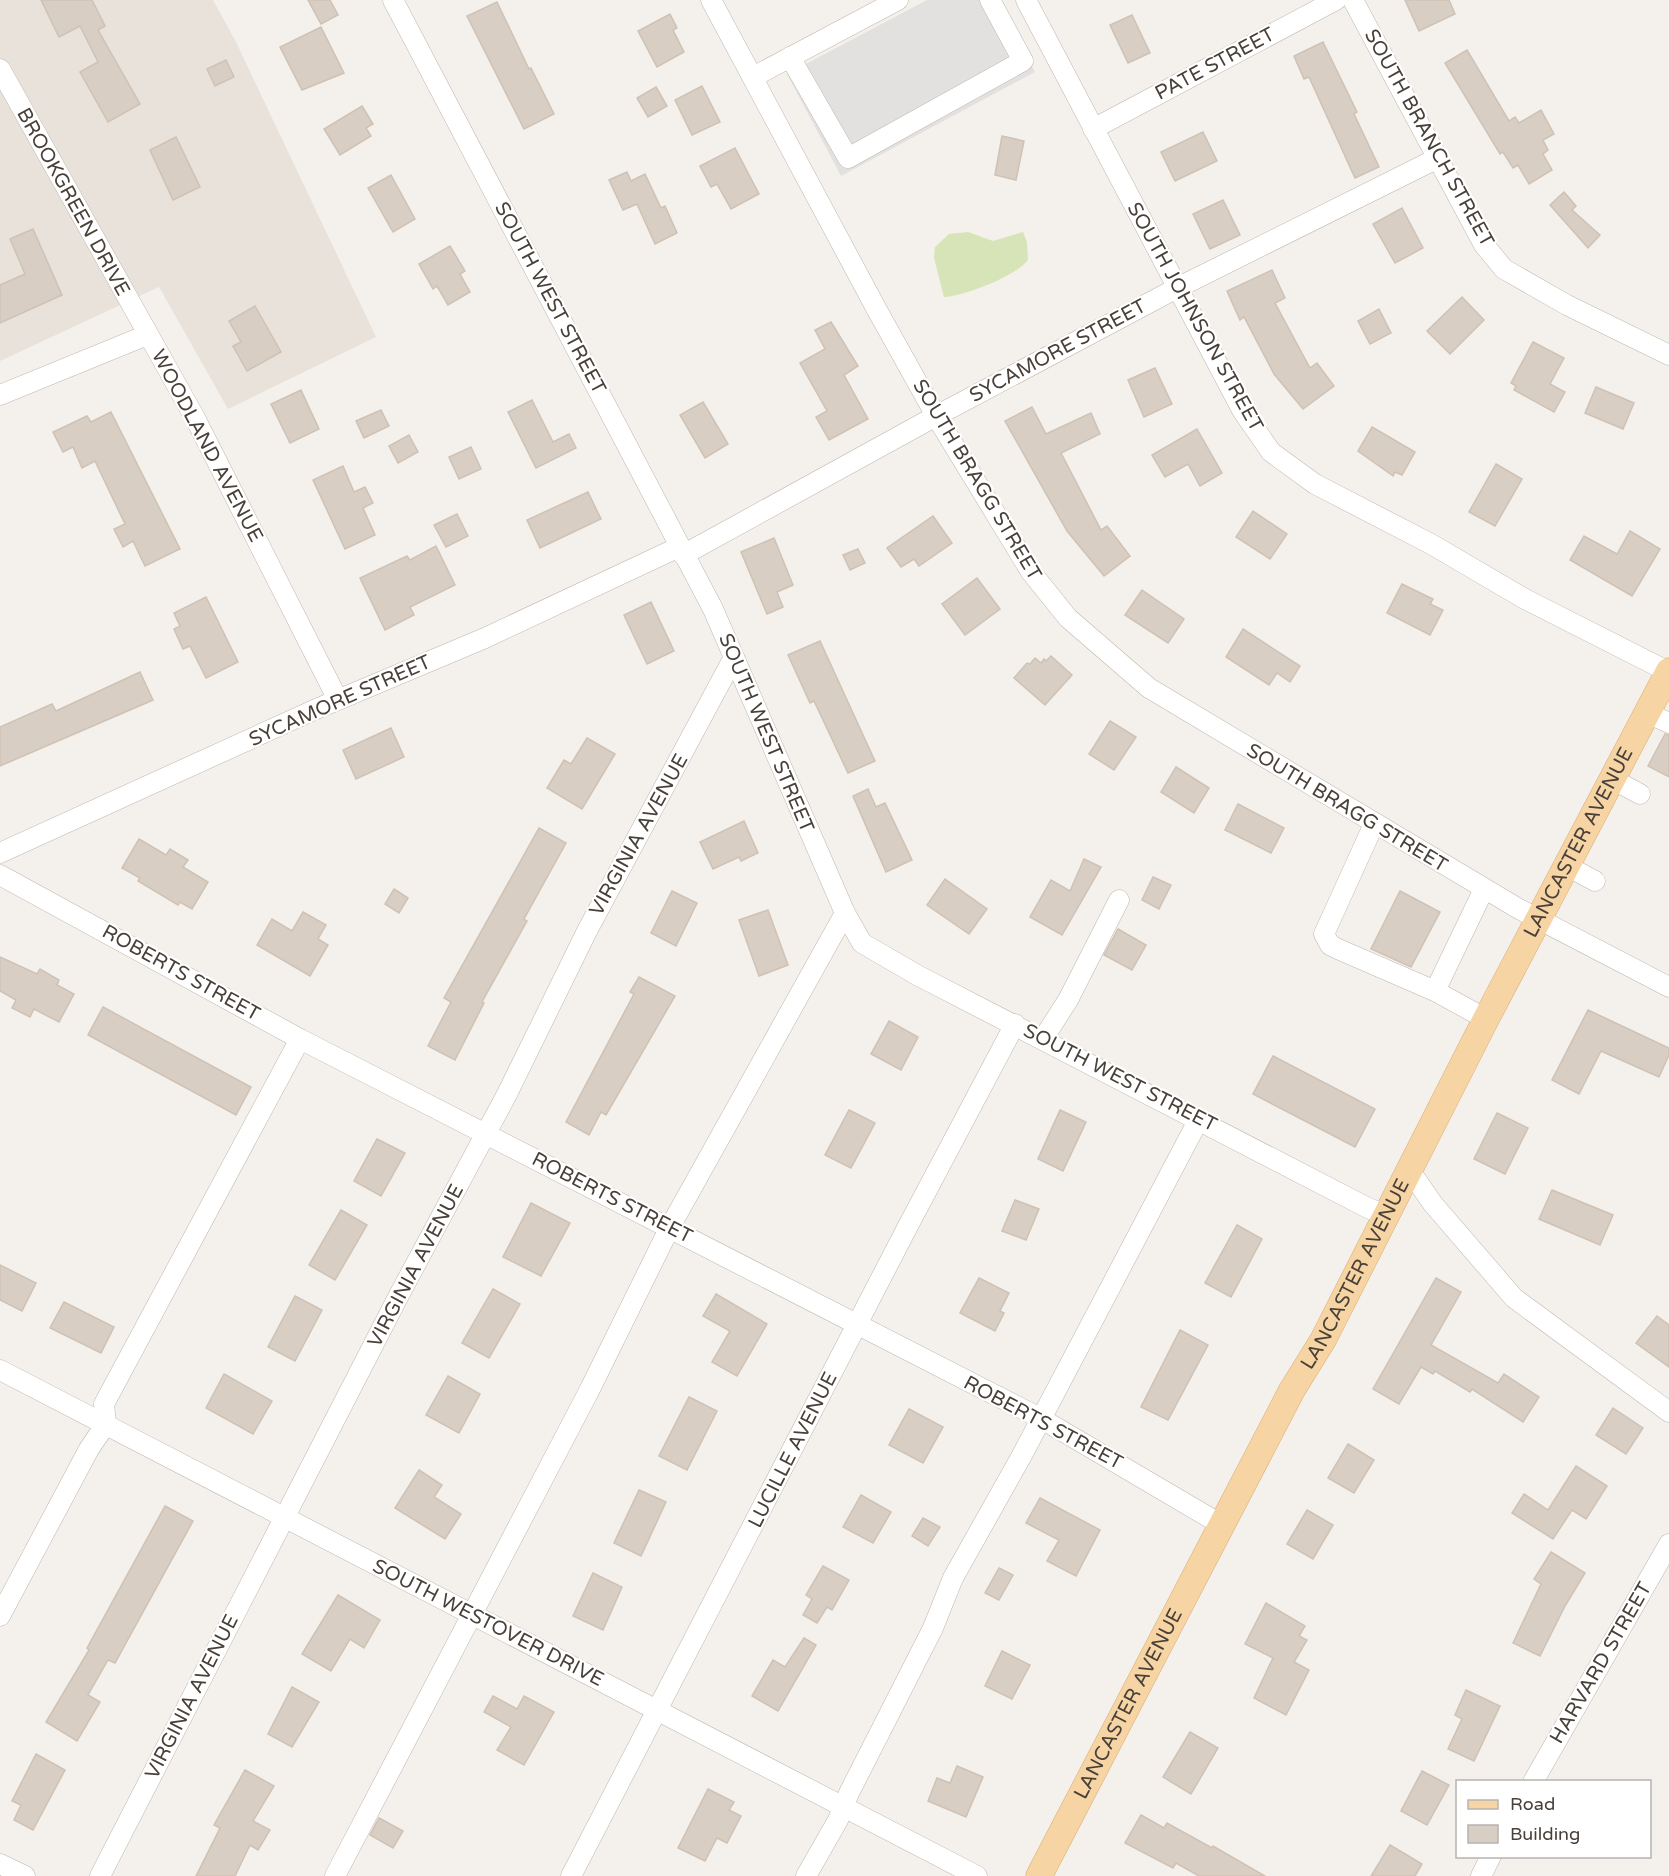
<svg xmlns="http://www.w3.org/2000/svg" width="1669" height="1876" font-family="'Varela Round',sans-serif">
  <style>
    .residential { fill: #e8e2da }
    .green { fill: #d6e4b8 }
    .parking { fill: #e3e1df }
    .building { fill: #d8cec4; stroke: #cfc2b5; stroke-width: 1.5 }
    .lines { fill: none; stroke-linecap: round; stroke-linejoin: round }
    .minor-casing { stroke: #bfb7ae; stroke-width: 21 }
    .major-casing { stroke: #daae73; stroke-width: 27 }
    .minor { stroke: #fff; stroke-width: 20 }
    .major { stroke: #f6d4a3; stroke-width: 26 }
    .labels { text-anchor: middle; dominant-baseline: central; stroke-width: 4.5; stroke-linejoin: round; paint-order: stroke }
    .street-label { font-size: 20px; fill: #484039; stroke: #fff }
  </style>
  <rect width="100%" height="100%" fill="#f4f0eb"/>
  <path class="residential" d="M 0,0 L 213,0 L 236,42 L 376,337 L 228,409 L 159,287 L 0,361 Z"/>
  <path class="green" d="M 968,232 L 993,241 L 1023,232 L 1027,242 L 1028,260 C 1016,276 964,296 944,297 L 934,258 L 935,247 L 949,234 Z"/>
  <path class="parking" d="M 927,0 L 997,0 L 1035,72 L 841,176 L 787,74 Z"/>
  <g class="building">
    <path d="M 41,0 L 92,0 L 105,26 L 98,30 L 140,104 L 108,122 L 80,72 L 98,62 L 80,26 L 59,37 Z"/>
    <path d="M 308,0 L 330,0 L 338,15 L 321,24 Z"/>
    <path d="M 1405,0 L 1449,0 L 1455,14 L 1419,31 Z"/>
    <path d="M 497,2 L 529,69 L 531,68 L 554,114 L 524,129 L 467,16 Z"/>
    <path d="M 670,14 L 677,28 L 673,30 L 684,52 L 657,67 L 638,31 Z"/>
    <path d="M 1132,15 L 1150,53 L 1128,63 L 1110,25 Z"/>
    <path d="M 321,27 L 344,73 L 302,90 L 280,47 Z"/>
    <path d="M 1323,42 L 1357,112 L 1354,114 L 1379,167 L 1355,178 L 1309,77 L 1304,79 L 1294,56 Z"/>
    <path d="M 1467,50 L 1509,121 L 1515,117 L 1519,123 L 1541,110 L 1554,134 L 1543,140 L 1548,150 L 1543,154 L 1552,170 L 1529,184 L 1518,165 L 1513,168 L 1503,152 L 1500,154 L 1445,63 Z"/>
    <path d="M 226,60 L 234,77 L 215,86 L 207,69 Z"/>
    <path d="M 702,86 L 720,122 L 692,135 L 675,100 Z"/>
    <path d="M 656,87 L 667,106 L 648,117 L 637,98 Z"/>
    <path d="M 362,106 L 373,124 L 366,128 L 371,136 L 340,155 L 324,129 Z"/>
    <path d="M 1203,132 L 1217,161 L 1175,181 L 1161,152 Z"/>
    <path d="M 1002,136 L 1024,141 L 1016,180 L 995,175 Z"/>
    <path d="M 176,137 L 200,187 L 173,200 L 150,150 Z"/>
    <path d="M 735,148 L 759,194 L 731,209 L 717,184 L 711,187 L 700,166 Z"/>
    <path d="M 627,172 L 631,181 L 645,174 L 661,208 L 665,206 L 677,233 L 655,244 L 637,204 L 623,210 L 609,180 Z"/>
    <path d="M 391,175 L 415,219 L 393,232 L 368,188 Z"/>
    <path d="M 1564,192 L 1576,206 L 1572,210 L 1600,235 L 1588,248 L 1550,205 Z"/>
    <path d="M 1223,200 L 1240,235 L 1210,249 L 1193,214 Z"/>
    <path d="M 1402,208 L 1423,248 L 1395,263 L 1373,224 Z"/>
    <path d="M 33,229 L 62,295 L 0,323 L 0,285 L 25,274 L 10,239 Z"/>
    <path d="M 450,246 L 465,271 L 460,274 L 470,292 L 448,305 L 437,286 L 433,289 L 419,264 Z"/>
    <path d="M 1272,270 L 1285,298 L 1275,303 L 1310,368 L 1317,363 L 1334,386 L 1303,409 L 1274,374 L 1244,317 L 1240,320 L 1227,291 Z"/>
    <path d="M 1462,297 L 1484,320 L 1450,354 L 1427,331 Z"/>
    <path d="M 255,306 L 281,352 L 247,371 L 233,346 L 241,342 L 229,321 Z"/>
    <path d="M 1379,309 L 1391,333 L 1370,344 L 1358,321 Z"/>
    <path d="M 831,322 L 858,366 L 844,375 L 868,419 L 829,440 L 816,417 L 827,411 L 800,363 L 825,349 L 815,330 Z"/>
    <path d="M 1533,342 L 1564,358 L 1550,384 L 1565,392 L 1554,412 L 1514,390 L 1516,386 L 1511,383 Z"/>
    <path d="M 1155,368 L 1172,404 L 1144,417 L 1128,380 Z"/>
    <path d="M 1596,387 L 1634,403 L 1623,429 L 1585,413 Z"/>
    <path d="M 301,390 L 319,429 L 290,443 L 271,404 Z"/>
    <path d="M 532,400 L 553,442 L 569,434 L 576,448 L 536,468 L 508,412 Z"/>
    <path d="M 703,402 L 728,444 L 705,458 L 680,415 Z"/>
    <path d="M 1032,407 L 1046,434 L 1091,413 L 1100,434 L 1061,453 L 1101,530 L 1107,526 L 1130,556 L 1104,576 L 1067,531 L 1005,421 Z"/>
    <path d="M 381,410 L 389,426 L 364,438 L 356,421 Z"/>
    <path d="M 111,412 L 180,549 L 145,566 L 133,541 L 123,547 L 114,529 L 125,524 L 95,461 L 82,468 L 73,447 L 63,452 L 53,432 L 87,416 L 91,422 Z"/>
    <path d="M 1372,427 L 1415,452 L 1402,475 L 1395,472 L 1393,476 L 1358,451 Z"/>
    <path d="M 1197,429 L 1222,473 L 1200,486 L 1188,464 L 1165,477 L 1152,455 Z"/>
    <path d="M 409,435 L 418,452 L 398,463 L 389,446 Z"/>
    <path d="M 471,447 L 481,469 L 459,479 L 449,457 Z"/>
    <path d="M 1496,464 L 1522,479 L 1495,526 L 1469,512 Z"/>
    <path d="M 343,466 L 354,492 L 365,487 L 373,503 L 363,508 L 375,535 L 345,549 L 313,480 Z"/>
    <path d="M 588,492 L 601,519 L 540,548 L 527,520 Z"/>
    <path d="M 1253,511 L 1287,534 L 1270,559 L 1236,537 Z"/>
    <path d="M 457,514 L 468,536 L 446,547 L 434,525 Z"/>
    <path d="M 933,516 L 952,543 L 919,566 L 914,559 L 901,567 L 887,548 Z"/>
    <path d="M 1630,531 L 1660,549 L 1632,596 L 1570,560 L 1584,536 L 1617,554 Z"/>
    <path d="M 774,538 L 793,585 L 777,592 L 783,607 L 767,614 L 741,552 Z"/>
    <path d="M 436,546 L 455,585 L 410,607 L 414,615 L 385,630 L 360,578 L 407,556 L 410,560 Z"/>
    <path d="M 858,549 L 865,563 L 850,570 L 843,555 Z"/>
    <path d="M 977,578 L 1000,609 L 965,635 L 942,604 Z"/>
    <path d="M 1402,584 L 1433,599 L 1430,604 L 1443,610 L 1430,635 L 1387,613 Z"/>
    <path d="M 1142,590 L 1184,619 L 1168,643 L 1125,615 Z"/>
    <path d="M 206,597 L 238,662 L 206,678 L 190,646 L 183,649 L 174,629 L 180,626 L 174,613 Z"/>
    <path d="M 651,602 L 674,651 L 647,664 L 624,615 Z"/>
    <path d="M 1243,629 L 1300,666 L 1290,682 L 1277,673 L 1269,685 L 1226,657 Z"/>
    <path d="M 820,641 L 875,761 L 848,773 L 814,701 L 810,703 L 788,655 Z"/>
    <path d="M 1051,656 L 1072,675 L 1045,705 L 1014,678 L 1027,663 L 1030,664 L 1035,658 L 1041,663 L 1044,659 L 1046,661 Z"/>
    <path d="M 140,672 L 153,700 L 0,766 L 0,727 L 52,704 L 56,711 Z"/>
    <path d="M 1110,721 L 1136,737 L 1114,770 L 1089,754 Z"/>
    <path d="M 391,728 L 404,757 L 356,779 L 343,750 Z"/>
    <path d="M 1665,734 L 1669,735 L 1669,777 L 1648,766 Z"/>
    <path d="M 587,738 L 615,754 L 582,809 L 547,788 L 564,760 L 571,764 Z"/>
    <path d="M 1176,767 L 1209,788 L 1194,813 L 1161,792 Z"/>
    <path d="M 868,789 L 876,807 L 885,803 L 912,860 L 886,872 L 853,796 Z"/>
    <path d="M 1238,804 L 1284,828 L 1271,853 L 1225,830 Z"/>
    <path d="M 744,821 L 758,853 L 741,861 L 739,857 L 713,869 L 700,842 Z"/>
    <path d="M 539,828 L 566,843 L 524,919 L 527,921 L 482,1002 L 484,1003 L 455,1060 L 428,1046 L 451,1002 L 444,998 Z"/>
    <path d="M 139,839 L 166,855 L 170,849 L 188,860 L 183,867 L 208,882 L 192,909 L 180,902 L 178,905 L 138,881 L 140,878 L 122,868 Z"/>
    <path d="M 1084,859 L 1101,867 L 1062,935 L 1030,917 L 1051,880 L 1070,891 Z"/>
    <path d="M 1153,877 L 1171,885 L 1159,909 L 1142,900 Z"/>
    <path d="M 945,879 L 987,909 L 969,934 L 927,905 Z"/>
    <path d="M 394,889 L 408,898 L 399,913 L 385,904 Z"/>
    <path d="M 672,891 L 697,903 L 676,946 L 651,933 Z"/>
    <path d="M 1400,891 L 1440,912 L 1411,967 L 1371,949 Z"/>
    <path d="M 768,910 L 788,965 L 759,976 L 739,920 Z"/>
    <path d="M 303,912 L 326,925 L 318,939 L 328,945 L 310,976 L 257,945 L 272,919 L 292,931 Z"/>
    <path d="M 1118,929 L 1146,945 L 1132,970 L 1104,955 Z"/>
    <path d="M 0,957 L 37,974 L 40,969 L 59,980 L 57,985 L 74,994 L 59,1022 L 34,1009 L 30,1017 L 12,1008 L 16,1000 L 0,991 Z"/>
    <path d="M 639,977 L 675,996 L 606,1115 L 601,1112 L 589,1135 L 566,1122 L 634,994 L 630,992 Z"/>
    <path d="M 103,1007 L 251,1087 L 236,1115 L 88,1035 Z"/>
    <path d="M 1588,1010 L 1669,1048 L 1669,1055 L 1659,1077 L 1601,1051 L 1579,1094 L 1552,1080 Z"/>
    <path d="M 889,1021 L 918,1037 L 901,1070 L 871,1054 Z"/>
    <path d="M 1273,1056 L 1375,1109 L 1355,1147 L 1253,1094 Z"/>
    <path d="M 849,1110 L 875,1123 L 851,1168 L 825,1155 Z"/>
    <path d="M 1060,1110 L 1086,1122 L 1063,1171 L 1038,1159 Z"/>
    <path d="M 1497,1113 L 1528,1128 L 1505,1174 L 1474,1159 Z"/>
    <path d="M 377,1139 L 405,1153 L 381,1196 L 354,1181 Z"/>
    <path d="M 1552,1190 L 1613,1215 L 1600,1245 L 1539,1219 Z"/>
    <path d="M 1015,1200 L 1039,1209 L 1026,1240 L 1002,1231 Z"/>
    <path d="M 531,1203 L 570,1223 L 541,1276 L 503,1257 Z"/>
    <path d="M 341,1210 L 367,1225 L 335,1280 L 309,1265 Z"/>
    <path d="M 1237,1225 L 1262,1239 L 1231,1297 L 1205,1283 Z"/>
    <path d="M 0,1265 L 36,1283 L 22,1311 L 0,1300 Z"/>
    <path d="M 979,1278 L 1009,1293 L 1000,1311 L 1004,1313 L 995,1331 L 960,1313 Z"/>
    <path d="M 1436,1278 L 1461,1292 L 1431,1345 L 1498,1383 L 1504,1374 L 1539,1397 L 1523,1422 L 1472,1389 L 1470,1392 L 1435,1371 L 1433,1374 L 1421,1367 L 1399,1404 L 1373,1389 Z"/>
    <path d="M 493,1289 L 520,1304 L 489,1358 L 462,1343 Z"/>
    <path d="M 716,1294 L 767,1324 L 737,1376 L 712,1362 L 730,1331 L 703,1316 Z"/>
    <path d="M 295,1296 L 322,1310 L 295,1361 L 268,1347 Z"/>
    <path d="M 64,1302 L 114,1327 L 101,1353 L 50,1328 Z"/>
    <path d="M 1657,1316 L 1669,1325 L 1669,1367 L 1636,1343 Z"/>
    <path d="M 1180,1330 L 1208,1345 L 1168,1420 L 1141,1407 Z"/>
    <path d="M 224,1374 L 272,1401 L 253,1434 L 206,1408 Z"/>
    <path d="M 448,1376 L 480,1394 L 459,1433 L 426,1415 Z"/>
    <path d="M 689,1397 L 717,1411 L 687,1470 L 659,1456 Z"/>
    <path d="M 1613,1408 L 1643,1428 L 1626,1454 L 1596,1435 Z"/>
    <path d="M 909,1409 L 943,1427 L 923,1463 L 889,1445 Z"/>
    <path d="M 1348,1444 L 1374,1460 L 1354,1493 L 1328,1478 Z"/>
    <path d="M 1576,1466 L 1607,1486 L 1586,1519 L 1572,1510 L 1553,1539 L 1512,1513 L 1524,1494 L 1548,1510 Z"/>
    <path d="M 419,1470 L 442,1485 L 434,1497 L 461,1514 L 445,1539 L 395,1508 Z"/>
    <path d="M 639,1490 L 666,1502 L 641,1556 L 614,1543 Z"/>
    <path d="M 861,1495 L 891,1512 L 873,1543 L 843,1527 Z"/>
    <path d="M 1040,1498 L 1100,1530 L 1076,1576 L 1047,1561 L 1059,1540 L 1026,1523 Z"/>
    <path d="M 165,1506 L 193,1521 L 115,1663 L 108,1660 L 88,1695 L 100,1702 L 77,1741 L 46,1722 L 89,1650 L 87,1648 Z"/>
    <path d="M 1307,1510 L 1333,1525 L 1313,1559 L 1287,1544 Z"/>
    <path d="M 923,1518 L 940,1527 L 928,1546 L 912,1536 Z"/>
    <path d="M 1551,1552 L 1585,1573 L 1565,1606 L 1540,1656 L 1513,1643 L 1541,1584 L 1534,1579 Z"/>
    <path d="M 823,1566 L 849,1580 L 832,1610 L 827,1607 L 817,1623 L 803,1615 L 812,1599 L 806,1595 Z"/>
    <path d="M 999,1568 L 1013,1575 L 999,1600 L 985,1593 Z"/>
    <path d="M 593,1573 L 622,1587 L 603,1630 L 573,1616 Z"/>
    <path d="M 338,1595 L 380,1620 L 364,1648 L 350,1639 L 331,1671 L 302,1654 Z"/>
    <path d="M 1266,1603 L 1305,1626 L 1299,1636 L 1307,1640 L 1294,1662 L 1309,1670 L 1286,1715 L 1254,1698 L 1273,1658 L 1245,1644 Z"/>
    <path d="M 804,1638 L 816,1645 L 778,1711 L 752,1696 L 773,1660 L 785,1667 Z"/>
    <path d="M 1002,1651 L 1030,1665 L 1012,1699 L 985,1686 Z"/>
    <path d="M 292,1687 L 319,1702 L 292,1747 L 268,1734 Z"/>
    <path d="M 1466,1690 L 1500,1706 L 1474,1761 L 1448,1749 L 1462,1719 L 1455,1715 Z"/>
    <path d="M 493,1696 L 517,1709 L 524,1696 L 554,1712 L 524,1765 L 497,1750 L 511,1727 L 484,1712 Z"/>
    <path d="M 1190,1732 L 1218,1748 L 1191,1794 L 1163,1777 Z"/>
    <path d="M 36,1754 L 65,1770 L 33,1830 L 14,1820 L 21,1805 L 12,1801 Z"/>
    <path d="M 957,1766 L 983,1777 L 966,1817 L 928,1801 L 937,1778 L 950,1783 Z"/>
    <path d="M 245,1770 L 274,1786 L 253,1821 L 270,1830 L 258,1850 L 250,1845 L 235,1876 L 196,1876 L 220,1828 L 214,1825 Z"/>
    <path d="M 1422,1771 L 1449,1785 L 1427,1825 L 1401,1811 Z"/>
    <path d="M 708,1789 L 734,1802 L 729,1810 L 741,1816 L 727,1843 L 717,1838 L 705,1861 L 678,1848 Z"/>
    <path d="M 1141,1815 L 1164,1828 L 1167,1823 L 1212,1848 L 1213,1846 L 1265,1876 L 1199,1876 L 1176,1863 L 1173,1868 L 1125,1843 Z"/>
    <path d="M 379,1818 L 403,1831 L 393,1848 L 370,1835 Z"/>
    <path d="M 1390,1845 L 1422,1864 L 1415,1876 L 1371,1876 Z"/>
  </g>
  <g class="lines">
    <defs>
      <g id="minor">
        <path d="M 393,0 L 713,609 L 845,913 L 862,943 L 917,975 L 1368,1208 L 1387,1215"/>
        <path d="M 711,0 L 877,310 L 936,416 L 1031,572 L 1068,618 L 1149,688 L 1519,909 L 1669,987"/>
        <path d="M 1026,0 L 1242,410 L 1271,452 L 1315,484 L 1431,544 L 1525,599 L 1669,672"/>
        <path d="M 1353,0 L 1484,245 L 1504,269 L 1567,305 L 1669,355"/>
        <path d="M 790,57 L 848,158 L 1023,61 L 990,0"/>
        <path d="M 0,69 L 195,418 L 338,700"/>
        <path d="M 753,77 L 898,0"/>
        <path d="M 1093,129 L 1336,0"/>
        <path d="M 0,395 L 147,335"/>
        <path d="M 683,555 L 936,416 L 1177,288 L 1438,158"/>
        <path d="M 1647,713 L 1669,723"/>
        <path d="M 1612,779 L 1640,794"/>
        <path d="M 1374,824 L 1324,934 L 1330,945 L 1338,949 L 1435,991 L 1486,1019"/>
        <path d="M 0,853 L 314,710 L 485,638 L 679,547"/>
        <path d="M 1567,866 L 1595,881"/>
        <path d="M 0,875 L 300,1039 L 1040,1418 L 1222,1525"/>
        <path d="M 1435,991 L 1484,889"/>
        <path d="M 1043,1039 L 1068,1000 L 1119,900"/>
        <path d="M 1410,1171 L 1433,1204 L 1514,1298 L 1669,1412"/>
        <path d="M 0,1370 L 977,1876"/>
        <path d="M 0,1616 L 89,1449 L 106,1424 L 104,1404 L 300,1039"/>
        <path d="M 1533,1782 L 1669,1544"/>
        <path d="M 0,1864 L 25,1876"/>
        <path d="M 100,1876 L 398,1297 L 506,1096 L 587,931 L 734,657"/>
        <path d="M 335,1876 L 589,1391 L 670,1227 L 845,913"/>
        <path d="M 571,1876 L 908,1226 L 1015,1024"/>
        <path d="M 806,1876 L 838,1820 L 849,1793 L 933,1628 L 953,1578 L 1021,1457 L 1199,1119"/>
        <path d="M 1481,1876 L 1491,1856"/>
      </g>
      <g id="major">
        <path id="s1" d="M 1039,1876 L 1292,1390 L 1323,1340 L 1486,1019 L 1669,671"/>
      </g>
    </defs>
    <use href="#minor" class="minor-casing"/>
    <use href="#major" class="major-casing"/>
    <use href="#minor" class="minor"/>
    <use href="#major" class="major"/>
  </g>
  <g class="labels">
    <g class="street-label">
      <text transform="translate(1215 64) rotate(-28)">PATE STREET</text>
      <text transform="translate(1429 138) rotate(61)">SOUTH BRANCH STREET</text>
      <text transform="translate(73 202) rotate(61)">BROOKGREEN DRIVE</text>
      <text transform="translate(550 298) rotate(62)">SOUTH WEST STREET</text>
      <text transform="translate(1195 317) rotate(61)">SOUTH JOHNSON STREET</text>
      <text transform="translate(1058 351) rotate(-28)">SYCAMORE STREET</text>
      <text transform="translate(207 446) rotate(62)">WOODLAND AVENUE</text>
      <text transform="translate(977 480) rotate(59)">SOUTH BRAGG STREET</text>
      <text transform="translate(340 701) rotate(-24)">SYCAMORE STREET</text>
      <text transform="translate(766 733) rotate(67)">SOUTH WEST STREET</text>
      <text transform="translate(1347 808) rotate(31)">SOUTH BRAGG STREET</text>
      <text transform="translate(639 835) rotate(-61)">VIRGINIA AVENUE</text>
      <text stroke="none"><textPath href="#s1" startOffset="1166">LANCASTER AVENUE</textPath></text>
      <text transform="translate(181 973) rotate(29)">ROBERTS STREET</text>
      <text transform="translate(1120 1078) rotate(27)">SOUTH WEST STREET</text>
      <text transform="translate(612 1198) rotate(27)">ROBERTS STREET</text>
      <text transform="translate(416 1266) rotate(-62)">VIRGINIA AVENUE</text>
      <text stroke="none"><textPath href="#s1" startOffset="680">LANCASTER AVENUE</textPath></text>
      <text transform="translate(1043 1423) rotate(28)">ROBERTS STREET</text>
      <text transform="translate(793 1450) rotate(-63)">LUCILLE AVENUE</text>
      <text transform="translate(488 1623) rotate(27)">SOUTH WESTOVER DRIVE</text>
      <text transform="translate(1601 1663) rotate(-60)">HARVARD STREET</text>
      <text transform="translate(192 1697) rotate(-63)">VIRGINIA AVENUE</text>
      <text stroke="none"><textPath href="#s1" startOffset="194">LANCASTER AVENUE</textPath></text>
    </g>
  </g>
  <rect x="1456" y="1780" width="195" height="78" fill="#ffffff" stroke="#b6b3b0" stroke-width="1.5"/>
  <rect x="1468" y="1800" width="30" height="9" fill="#f6d4a3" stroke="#b6b3b0" stroke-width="1.5"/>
  <text x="1510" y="1810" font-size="18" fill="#484039">Road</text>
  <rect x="1468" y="1825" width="30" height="18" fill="#d8cec4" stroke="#b6b3b0" stroke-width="1.5"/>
  <text x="1510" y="1840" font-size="18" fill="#484039">Building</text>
</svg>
